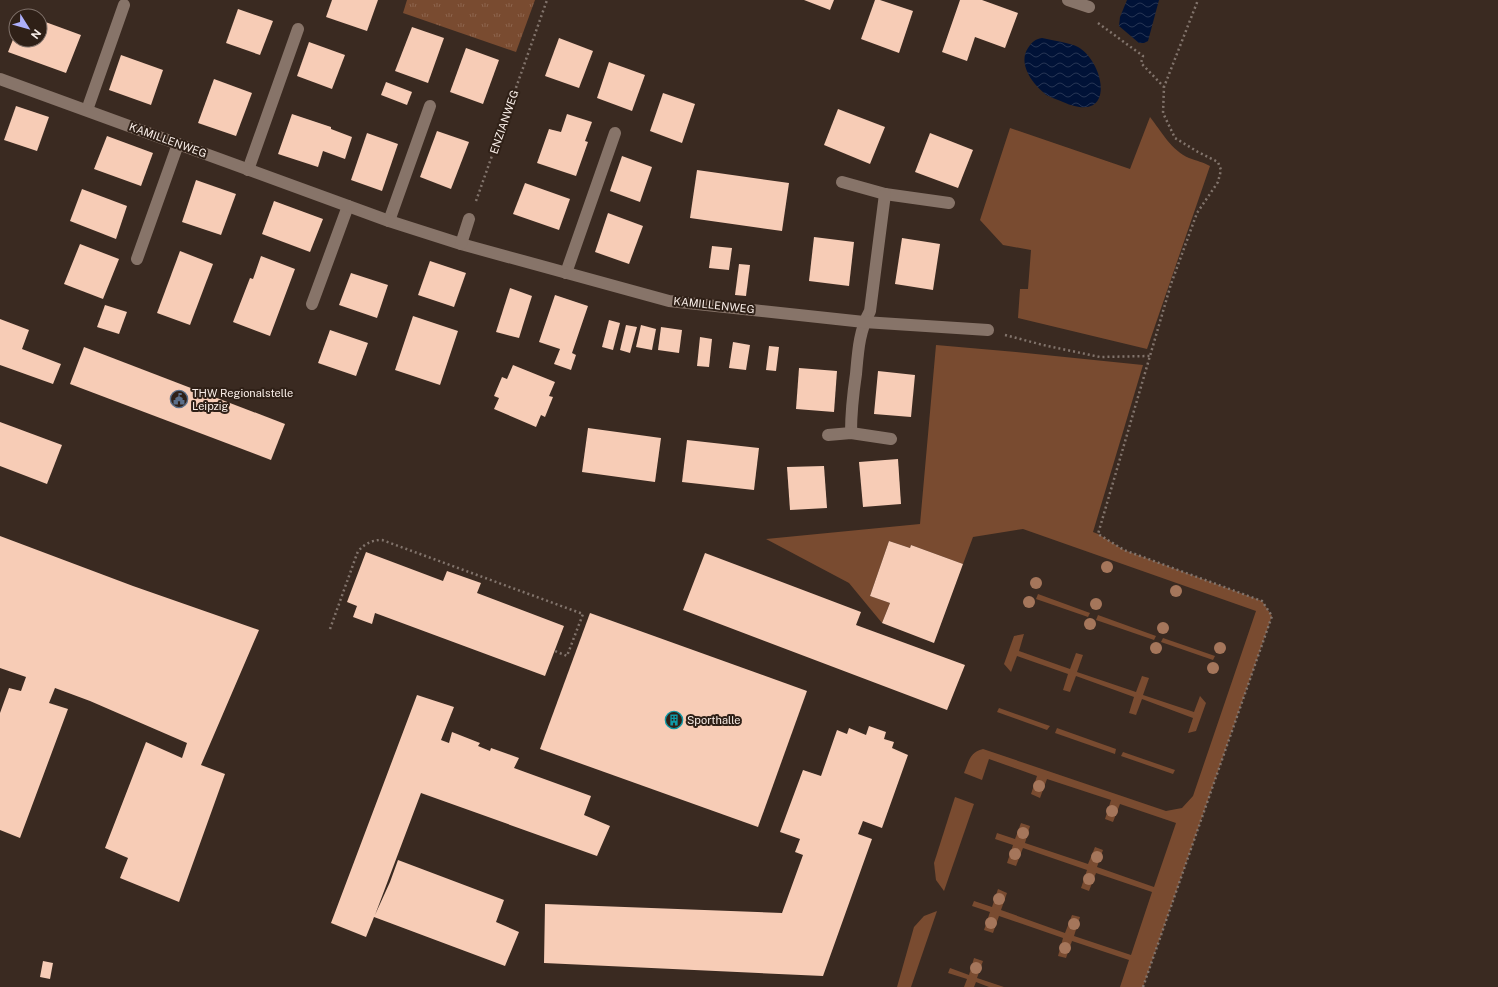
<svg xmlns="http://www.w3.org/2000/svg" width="1498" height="987" font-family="'Public Sans',sans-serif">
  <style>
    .grass { fill: #794b30 }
    .park { fill: url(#park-tufts) }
    .water { fill: url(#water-waves) }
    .building { fill: #f7ccb6 }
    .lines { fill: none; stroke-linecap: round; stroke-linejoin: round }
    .path { stroke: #82746c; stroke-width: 2.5; stroke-dasharray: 2 3; stroke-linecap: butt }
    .lane { stroke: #877469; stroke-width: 12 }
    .street { stroke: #877469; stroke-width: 12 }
    .tree { fill: #a5765b }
    .labels { text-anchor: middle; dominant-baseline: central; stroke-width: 4; stroke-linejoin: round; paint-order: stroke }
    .street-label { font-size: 11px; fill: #f9eee8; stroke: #2f2017 }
    .poi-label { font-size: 11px; fill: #f9eee8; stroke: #2f2017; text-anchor: start }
  </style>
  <defs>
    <pattern id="park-tufts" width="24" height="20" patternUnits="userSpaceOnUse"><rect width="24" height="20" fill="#794b30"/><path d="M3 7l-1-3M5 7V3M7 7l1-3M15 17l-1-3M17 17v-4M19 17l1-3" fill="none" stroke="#8d654e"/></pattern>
    <pattern id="water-waves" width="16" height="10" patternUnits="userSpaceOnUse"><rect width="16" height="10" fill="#001237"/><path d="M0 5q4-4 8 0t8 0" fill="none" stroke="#263554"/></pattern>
  </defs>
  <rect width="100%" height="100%" fill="#3a2a21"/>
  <g class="grass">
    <path d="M 1150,117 C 1161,131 1172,151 1189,158 C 1197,161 1203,162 1210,166 L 1147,349 L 1018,318 L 1020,289 L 1028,289 L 1031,250 L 1003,245 L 980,220 L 1010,128 L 1130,169 Z"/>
    <path d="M 936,345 L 1016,352 L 1143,365 L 1093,532 L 1098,534 L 1124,550 L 1262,601 L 1272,616 L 1143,987 L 1120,987 L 1129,960 L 1072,941 L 1066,958 L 1058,956 L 1063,938 L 999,916 L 993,933 L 984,930 L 990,912 L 972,906 L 974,901 L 992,907 L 998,889 L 1007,893 L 1001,910 L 1065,933 L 1072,915 L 1080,917 L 1074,936 L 1131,955 L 1152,892 L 1096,873 L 1089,891 L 1081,888 L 1087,870 L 1023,848 L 1016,866 L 1007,863 L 1013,845 L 995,839 L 997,833 L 1015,839 L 1021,823 L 1030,826 L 1025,843 L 1088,864 L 1095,847 L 1103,850 L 1097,867 L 1154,887 L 1176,823 L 1120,804 L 1113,822 L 1105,819 L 1111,800 L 1047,779 L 1040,798 L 1031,794 L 1037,776 L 989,759 L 982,780 L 964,773 C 969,761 970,752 983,749 L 1166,811 L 1182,808 L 1193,796 L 1256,611 L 1023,529 L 973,537 L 963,564 L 911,545 L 910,548 L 889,541 L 870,596 L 890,603 L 882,623 L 849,583 L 766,539 L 920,524 Z"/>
    <path d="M 1038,594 L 1090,613 L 1088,617 L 1036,599 Z"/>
    <path d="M 1098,615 L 1156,636 L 1154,640 L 1096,620 Z"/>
    <path d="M 1024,634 L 1019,651 L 1070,669 L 1076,653 L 1083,655 L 1077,672 L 1136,692 L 1142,676 L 1149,678 L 1143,695 L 1194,712 L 1200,696 L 1206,703 L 1196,731 L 1188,733 L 1193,718 L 1142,699 L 1136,715 L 1129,713 L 1134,697 L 1076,676 L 1070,692 L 1063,690 L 1068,674 L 1017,656 L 1011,672 L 1004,664 L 1014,636 Z"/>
    <path d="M 1163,638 L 1215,656 L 1213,660 L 1161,642 Z"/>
    <path d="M 999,708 L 1050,726 L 1047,730 L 997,712 Z"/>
    <path d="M 1057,728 L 1116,749 L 1115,754 L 1055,733 Z"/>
    <path d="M 1123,752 L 1175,770 L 1173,774 L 1121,756 Z"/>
    <path d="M 955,797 L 974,804 L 944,891 L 936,880 L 934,863 Z"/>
    <path d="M 937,911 L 911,987 L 897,987 L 914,927 L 924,916 Z"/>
    <path d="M 974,958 L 983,961 L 977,978 L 1004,987 L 989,987 L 976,982 L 974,987 L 964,987 L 967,979 L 948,973 L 950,968 L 969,975 Z"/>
  </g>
  <path class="park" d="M 407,0 L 535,0 L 516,52 L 403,13 Z"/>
  <g class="water">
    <path d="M 1127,0 L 1159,0 L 1148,41 L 1144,43 L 1139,43 L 1119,26 L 1120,17 Z"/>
    <path d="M 1042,38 C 1051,40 1071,43 1078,47 C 1104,61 1118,126 1063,102 C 1057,99 1048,97 1044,93 C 1031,82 1018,63 1028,48 C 1032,42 1035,39 1042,38 Z"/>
  </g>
  <g class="building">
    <path d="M 332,0 L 378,0 L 367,31 L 326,17 Z"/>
    <path d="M 804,0 L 834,0 L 830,10 Z"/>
    <path d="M 875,0 L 880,0 L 913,11 L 899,53 L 861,39 Z"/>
    <path d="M 960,0 L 982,0 L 1018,13 L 1005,48 L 975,37 L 967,61 L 942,52 Z"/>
    <path d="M 238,9 L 273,21 L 260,55 L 226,43 Z"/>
    <path d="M 40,20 L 81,35 L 66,73 L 8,52 L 16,32 L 16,40 L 40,40 Z"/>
    <path d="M 412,27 L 444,38 L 428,83 L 395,71 Z"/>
    <path d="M 559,38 L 593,51 L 579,88 L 545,76 Z"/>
    <path d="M 309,42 L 345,55 L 332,89 L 297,76 Z"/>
    <path d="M 466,48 L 499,60 L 483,104 L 450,92 Z"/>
    <path d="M 121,55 L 163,70 L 151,105 L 109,90 Z"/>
    <path d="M 609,62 L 645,75 L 632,111 L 597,98 Z"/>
    <path d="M 214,79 L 252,93 L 236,136 L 198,123 Z"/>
    <path d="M 386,82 L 412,92 L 407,105 L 381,95 Z"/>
    <path d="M 663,93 L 695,104 L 682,143 L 650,131 Z"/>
    <path d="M 16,106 L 49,117 L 37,151 L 4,140 Z"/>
    <path d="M 838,109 L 885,127 L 870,164 L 824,145 Z"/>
    <path d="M 292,114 L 331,127 L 331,129 L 352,137 L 345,159 L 323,151 L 318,167 L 278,154 Z"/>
    <path d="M 567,114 L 592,122 L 585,141 L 588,142 L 576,176 L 537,163 L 549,129 L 561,132 Z"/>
    <path d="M 437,131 L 469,142 L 451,189 L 420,177 Z"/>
    <path d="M 367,133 L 398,144 L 382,191 L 351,180 Z"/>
    <path d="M 930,133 L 973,150 L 958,188 L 915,172 Z"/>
    <path d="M 107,136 L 153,153 L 141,186 L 94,169 Z"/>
    <path d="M 622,156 L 652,167 L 640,202 L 610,191 Z"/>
    <path d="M 697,170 L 789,183 L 782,231 L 690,218 Z"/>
    <path d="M 196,180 L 236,194 L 221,235 L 182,222 Z"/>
    <path d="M 525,183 L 570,199 L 559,230 L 513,214 Z"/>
    <path d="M 82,189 L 127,206 L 116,239 L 70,221 Z"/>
    <path d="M 274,201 L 323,219 L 310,252 L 262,234 Z"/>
    <path d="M 608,213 L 643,226 L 629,264 L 595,252 Z"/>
    <path d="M 814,237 L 854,242 L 849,286 L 809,281 Z"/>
    <path d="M 902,238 L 940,244 L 933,290 L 895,284 Z"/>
    <path d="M 80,244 L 119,259 L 103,299 L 64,284 Z"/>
    <path d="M 712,246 L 732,248 L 729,270 L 709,268 Z"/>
    <path d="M 180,251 L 213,264 L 190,325 L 157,313 Z"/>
    <path d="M 261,256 L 295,269 L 270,336 L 233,322 L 250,278 L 253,279 Z"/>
    <path d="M 430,261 L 466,273 L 454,307 L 418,295 Z"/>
    <path d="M 739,264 L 750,265 L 746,296 L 735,295 Z"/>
    <path d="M 351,273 L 388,285 L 377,318 L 339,305 Z"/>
    <path d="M 510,288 L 532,296 L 519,338 L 496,332 Z"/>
    <path d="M 555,295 L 588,306 L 572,353 L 576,355 L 571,370 L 554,364 L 560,349 L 539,342 Z"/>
    <path d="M 105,305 L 127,312 L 119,334 L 97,327 Z"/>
    <path d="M 413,316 L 458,331 L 440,385 L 395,370 Z"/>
    <path d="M 0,319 L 29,330 L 22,349 L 61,364 L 53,384 L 0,365 Z"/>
    <path d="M 609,320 L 620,323 L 613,350 L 602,347 Z"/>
    <path d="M 626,325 L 637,327 L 630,353 L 620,350 Z"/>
    <path d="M 641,325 L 656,329 L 652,350 L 636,347 Z"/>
    <path d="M 661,327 L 682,330 L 679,353 L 658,350 Z"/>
    <path d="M 330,330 L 368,343 L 356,376 L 318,363 Z"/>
    <path d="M 700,337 L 712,339 L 709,367 L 697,366 Z"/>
    <path d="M 733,342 L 750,345 L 746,370 L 729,368 Z"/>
    <path d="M 769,346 L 779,347 L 776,371 L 766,370 Z"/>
    <path d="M 84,347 L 285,424 L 271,460 L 70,384 Z"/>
    <path d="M 513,365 L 555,382 L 549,396 L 553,397 L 545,417 L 541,415 L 536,427 L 494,409 L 499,398 L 494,396 L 502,377 L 507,379 Z"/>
    <path d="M 799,368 L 837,371 L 834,412 L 796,409 Z"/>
    <path d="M 878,371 L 915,375 L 911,417 L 874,414 Z"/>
    <path d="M 0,422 L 62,445 L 47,484 L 0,466 Z"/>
    <path d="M 588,428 L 661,438 L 655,482 L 582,472 Z"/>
    <path d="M 687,440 L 759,448 L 754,490 L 682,482 Z"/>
    <path d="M 898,459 L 901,504 L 863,507 L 859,462 Z"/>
    <path d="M 824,466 L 827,508 L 790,510 L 787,467 Z"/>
    <path d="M 0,536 L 133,586 L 259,630 L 201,765 L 225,774 L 179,902 L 120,878 L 128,858 L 105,848 L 146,742 L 182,758 L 187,743 L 90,701 L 55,688 L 49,703 L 68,709 L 20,838 L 0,830 L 0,713 L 9,688 L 21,691 L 26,677 L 0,668 Z"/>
    <path d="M 889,541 L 910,548 L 911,545 L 963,564 L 934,643 L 882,623 L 890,603 L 870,596 Z"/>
    <path d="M 366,552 L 443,581 L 447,571 L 481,583 L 477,593 L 564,626 L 545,676 L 375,613 L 372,624 L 353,617 L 357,606 L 347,602 Z"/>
    <path d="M 705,553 L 861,612 L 856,625 L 965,665 L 947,710 L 683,610 Z"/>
    <path d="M 590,613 L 807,691 L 758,827 L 540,749 Z"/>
    <path d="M 417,695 L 454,707 L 441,740 L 449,743 L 452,732 L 480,743 L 478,746 L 490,751 L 491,748 L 519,758 L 514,768 L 591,796 L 584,815 L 610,826 L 597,856 L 421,793 L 375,915 L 390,882 L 398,860 L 504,900 L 496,922 L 519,932 L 505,966 L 374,917 L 366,937 L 331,923 Z"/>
    <path d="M 869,726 L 886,732 L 884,739 L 894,742 L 892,748 L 908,755 L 882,828 L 863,821 L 858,834 L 872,839 L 823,976 L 544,963 L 545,904 L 782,913 L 803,855 L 795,852 L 800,839 L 780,832 L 803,770 L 821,776 L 837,730 L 847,734 L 849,728 L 866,735 Z"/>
    <path d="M 43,961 L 53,963 L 50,979 L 40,977 Z"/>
  </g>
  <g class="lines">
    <g class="path">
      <path d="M 1098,23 L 1143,56 L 1141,63 L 1164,87"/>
      <path d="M 476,201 L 547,0"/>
      <path d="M 1005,335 L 1043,345 L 1100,357 L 1150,356"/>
      <path d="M 330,629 L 358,551 C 365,544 371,540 382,540 L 583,614 L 567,656 L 555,651"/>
      <path d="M 1143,987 L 1272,616 L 1262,601 L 1124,550 L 1098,534 L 1171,284 L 1197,213 L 1218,182 L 1221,170 L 1218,162 L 1198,152 L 1175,138 L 1163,113 L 1164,87 L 1198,0"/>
    </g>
    <g class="lane">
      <path d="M 87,110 L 124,5"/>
      <path d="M 248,170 L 298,29"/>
      <path d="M 842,182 L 885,194 L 949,203"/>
      <path d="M 389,221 L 430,106"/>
      <path d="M 137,259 L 178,144"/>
      <path d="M 566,273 L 615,133"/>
      <path d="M 312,304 L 348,206"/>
      <path d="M 851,433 C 851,413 853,394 856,374 C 858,352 859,331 870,311 L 885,194"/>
      <path d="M 828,435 L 851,433 L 891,439"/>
    </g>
    <g class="street">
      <path d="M 1068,0 L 1089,7"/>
      <path d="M 0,79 L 389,221 L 461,244 L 669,301 L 864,322 L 988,330"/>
      <path d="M 461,244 L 469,219"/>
    </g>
  </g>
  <g class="tree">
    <circle cx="1107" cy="567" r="6"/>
    <circle cx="1036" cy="583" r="6"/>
    <circle cx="1176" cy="591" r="6"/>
    <circle cx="1029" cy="602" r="6"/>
    <circle cx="1096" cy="604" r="6"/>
    <circle cx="1090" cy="624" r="6"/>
    <circle cx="1163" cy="628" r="6"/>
    <circle cx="1156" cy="648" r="6"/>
    <circle cx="1220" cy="648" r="6"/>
    <circle cx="1213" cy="668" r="6"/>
    <circle cx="1039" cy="786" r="6"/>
    <circle cx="1112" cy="811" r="6"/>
    <circle cx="1023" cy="833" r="6"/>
    <circle cx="1015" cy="854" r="6"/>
    <circle cx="1097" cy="857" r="6"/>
    <circle cx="1089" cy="879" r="6"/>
    <circle cx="999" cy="899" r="6"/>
    <circle cx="991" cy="923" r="6"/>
    <circle cx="1074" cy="924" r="6"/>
    <circle cx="1065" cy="948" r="6"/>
    <circle cx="976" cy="968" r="6"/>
  </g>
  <defs>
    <symbol id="civic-ring" viewBox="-11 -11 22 22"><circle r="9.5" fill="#2f2017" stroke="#5c6f8a" stroke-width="1.5"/><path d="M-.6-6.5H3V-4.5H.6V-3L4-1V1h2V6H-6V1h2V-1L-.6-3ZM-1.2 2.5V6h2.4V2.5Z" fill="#5c6f8a"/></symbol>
    <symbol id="building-ring" viewBox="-11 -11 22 22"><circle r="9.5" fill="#2f2017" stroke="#0f9aa8" stroke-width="1.5"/><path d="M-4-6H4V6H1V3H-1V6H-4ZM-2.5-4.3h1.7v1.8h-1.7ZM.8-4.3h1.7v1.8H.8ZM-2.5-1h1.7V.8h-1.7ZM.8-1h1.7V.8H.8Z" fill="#0f9aa8"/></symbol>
  </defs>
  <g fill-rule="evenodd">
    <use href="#civic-ring" x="169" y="389" width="20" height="20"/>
    <use href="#building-ring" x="664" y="710" width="20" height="20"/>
  </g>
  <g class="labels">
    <g class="street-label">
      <text transform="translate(504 122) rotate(-71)">ENZIANWEG</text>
      <text transform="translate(168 140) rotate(20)">KAMILLENWEG</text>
      <text transform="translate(714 305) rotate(6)">KAMILLENWEG</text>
    </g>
    <g class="poi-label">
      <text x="192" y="393">THW Regionalstelle<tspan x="192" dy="13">Leipzig</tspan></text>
      <text x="687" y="720">Sporthalle</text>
    </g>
  </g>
  <g transform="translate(28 28) rotate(127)"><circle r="19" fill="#2f2017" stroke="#80726b"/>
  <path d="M0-3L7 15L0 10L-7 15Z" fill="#adaffb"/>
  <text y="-6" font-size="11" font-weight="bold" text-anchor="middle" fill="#f9eee8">N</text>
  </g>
</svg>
